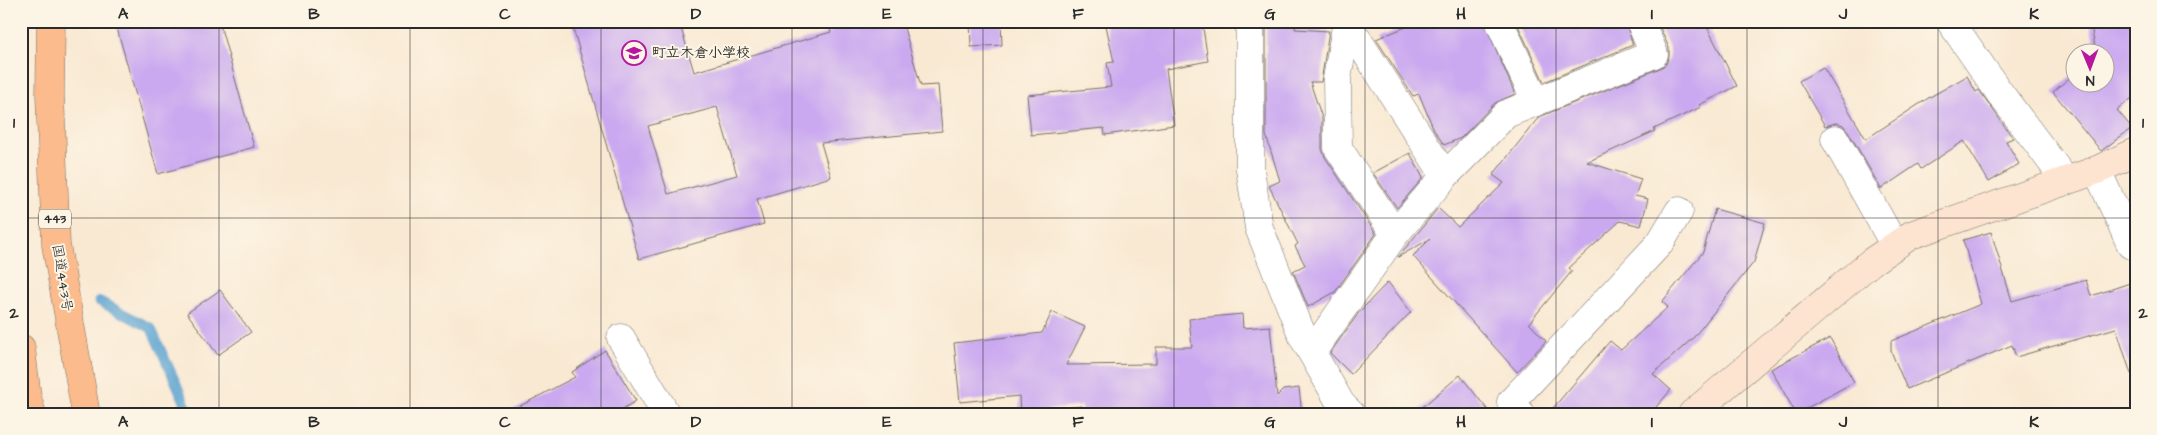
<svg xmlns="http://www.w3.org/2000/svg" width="2157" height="435" font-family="'Architects Daughter','Klee One',sans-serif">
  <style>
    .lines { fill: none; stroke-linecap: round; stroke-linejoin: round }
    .stream { stroke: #59a1d0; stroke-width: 10 }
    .building { fill: #caa9f0; fill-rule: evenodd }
    .street-casing { stroke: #736e66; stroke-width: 29 }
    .secondary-casing { stroke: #736e66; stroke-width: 29 }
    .highway-casing { stroke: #736e66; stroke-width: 29 }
    .street { stroke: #fff; stroke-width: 28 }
    .secondary { stroke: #fde4d1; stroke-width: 28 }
    .highway { stroke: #fbbb8c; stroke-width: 28 }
    .grid { fill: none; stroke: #2b2b2b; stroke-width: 1; stroke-opacity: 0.55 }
    .labels { text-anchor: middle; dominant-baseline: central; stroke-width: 4; stroke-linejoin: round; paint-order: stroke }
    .shield { fill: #fcf5e5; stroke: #6a6863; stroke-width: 1 }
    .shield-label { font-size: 12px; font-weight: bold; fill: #2b2b2b }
    .poi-label { font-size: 14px; font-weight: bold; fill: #2b2b2b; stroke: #fcf5e5; text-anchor: start }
    .street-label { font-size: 14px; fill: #2b2b2b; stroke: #fcf5e5 }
    .neatline { fill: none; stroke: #2b2b2b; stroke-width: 2 }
    .grid-label { font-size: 16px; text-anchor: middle; font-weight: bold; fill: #2b2b2b }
  </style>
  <rect width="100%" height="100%" fill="#fcf5e5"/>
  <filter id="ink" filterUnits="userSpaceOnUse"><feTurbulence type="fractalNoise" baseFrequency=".02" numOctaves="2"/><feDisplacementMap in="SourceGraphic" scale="10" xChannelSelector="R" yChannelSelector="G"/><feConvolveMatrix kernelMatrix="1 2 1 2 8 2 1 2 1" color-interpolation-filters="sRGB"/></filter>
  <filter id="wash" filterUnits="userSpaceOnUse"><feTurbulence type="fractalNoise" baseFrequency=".0096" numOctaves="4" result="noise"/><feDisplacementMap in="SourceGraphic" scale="20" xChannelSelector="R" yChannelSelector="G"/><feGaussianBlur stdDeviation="1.12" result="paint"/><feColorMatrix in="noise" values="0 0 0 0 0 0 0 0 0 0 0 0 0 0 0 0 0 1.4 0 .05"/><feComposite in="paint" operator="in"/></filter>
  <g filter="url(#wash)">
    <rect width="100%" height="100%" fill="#f9e9d3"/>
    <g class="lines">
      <path class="stream" d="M 99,301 L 151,328 L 190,414"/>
    </g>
    <g id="blocks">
      <g class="building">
        <path d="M 115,21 L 219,21 L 254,147 L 158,174 Z"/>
        <path d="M 571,21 L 679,21 L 694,72 L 831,32 L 828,21 L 902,21 L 921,86 L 938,85 L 942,131 L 821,143 L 831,177 L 757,199 L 764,224 L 639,259 ZM 717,107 L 737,175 L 668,194 L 648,126 Z"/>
        <path d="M 970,21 L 1001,21 L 1002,45 L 971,47 Z"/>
        <path d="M 1105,21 L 1202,21 L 1208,61 L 1166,69 L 1174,125 L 1105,135 L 1104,128 L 1031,135 L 1027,95 L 1111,87 L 1107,63 L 1114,62 Z"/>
        <path d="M 1266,21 L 1296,21 L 1295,29 L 1329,31 L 1321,82 L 1310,82 L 1322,118 L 1322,149 L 1325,157 L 1376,234 L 1335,292 L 1308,307 L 1293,271 L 1305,265 L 1295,246 L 1298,244 L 1269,186 L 1280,181 L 1266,135 Z"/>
        <path d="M 1421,21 L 1484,21 L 1515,94 L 1495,103 L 1461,138 L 1444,145 L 1434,130 L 1419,94 L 1413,96 L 1376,39 Z"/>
        <path d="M 1516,21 L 1625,21 L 1633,45 L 1544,82 Z"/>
        <path d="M 1657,21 L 1704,21 L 1737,86 L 1699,105 L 1701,107 L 1654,129 L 1655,131 L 1587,162 L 1641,179 L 1635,196 L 1648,199 L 1641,226 L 1620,221 L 1569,268 L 1572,271 L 1529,323 L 1546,341 L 1517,372 L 1413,256 L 1430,239 L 1398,257 L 1438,208 L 1458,227 L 1504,183 L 1493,175 L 1539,117 L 1660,68 L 1666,64 L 1669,56 L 1669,48 Z"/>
        <path d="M 2090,21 L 2136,21 L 2136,95 L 2117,110 L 2132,128 L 2101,151 L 2053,92 L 2074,74 L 2074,82 L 2104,82 L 2104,52 L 2096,52 Z"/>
        <path d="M 1823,67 L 1866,139 L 1930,97 L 1967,76 L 1976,92 L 1979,90 L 2013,138 L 2006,141 L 2019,164 L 1989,182 L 1964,141 L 1921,169 L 1918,164 L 1881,189 L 1848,131 L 1843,125 L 1836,123 L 1825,126 L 1799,81 Z"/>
        <path d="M 1410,153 L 1423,178 L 1397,208 L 1373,173 Z"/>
        <path d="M 1715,209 L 1765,223 L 1754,262 L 1694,337 L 1653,374 L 1671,390 L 1650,414 L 1548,414 L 1610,341 L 1621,350 L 1668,307 L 1662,302 L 1703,252 Z"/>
        <path d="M 1991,232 L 2012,301 L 2086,280 L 2091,296 L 2136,281 L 2136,373 L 2131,374 L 2116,328 L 2016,357 L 2012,345 L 1907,389 L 1891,351 L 1891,341 L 1981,304 L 1963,240 Z"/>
        <path d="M 1388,282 L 1411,312 L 1351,374 L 1330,353 L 1360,311 Z"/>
        <path d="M 220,290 L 251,332 L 218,355 L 187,313 Z"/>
        <path d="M 1052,312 L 1085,327 L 1066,365 L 1156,364 L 1156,347 L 1192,347 L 1189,319 L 1242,314 L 1243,328 L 1270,326 L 1277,396 L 1283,390 L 1299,388 L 1302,414 L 1082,414 L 1082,406 L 1020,413 L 1019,396 L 960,402 L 954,343 L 1042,333 Z"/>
        <path d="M 1830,338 L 1854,382 L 1796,414 L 1771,369 Z"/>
        <path d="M 605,350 L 636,401 L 614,414 L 505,414 L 575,377 L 572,372 Z"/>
        <path d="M 1460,375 L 1491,414 L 1414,414 Z"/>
      </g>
    </g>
  </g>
  <g filter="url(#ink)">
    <use href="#blocks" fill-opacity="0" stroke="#736e66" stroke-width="1"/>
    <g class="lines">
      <defs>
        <g id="street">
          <path d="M 1250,21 L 1250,169 L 1259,228 L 1303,337 L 1341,404 L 1351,414"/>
          <path d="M 1499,21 L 1536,102"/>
          <path d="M 1950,21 L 1999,92 L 2066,181"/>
          <path d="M 1347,23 L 1445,176 L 1395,234"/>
          <path d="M 1835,139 L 1895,246"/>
          <path d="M 2097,170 L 2131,245"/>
          <path d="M 1445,176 L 1506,114 L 1654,54 L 1640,21"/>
          <path d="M 621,338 L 666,414"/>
          <path d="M 1312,352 L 1395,234 L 1338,148 L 1337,79 L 1347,21"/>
          <path d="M 1521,414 L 1511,402 L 1660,243 L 1679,211"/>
        </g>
        <path id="secondary" d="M 1692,414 L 1871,262 L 1911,235 L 2097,170 L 2136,152"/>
        <g id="highway">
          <path d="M 51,21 L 50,95 L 56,245 L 86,414"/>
          <path d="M 21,348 L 27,397 L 32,414"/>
        </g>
      </defs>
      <use href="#street" class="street-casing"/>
      <use href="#secondary" class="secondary-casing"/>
      <use href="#highway" class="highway-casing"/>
      <use href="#street" class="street"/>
      <use href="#secondary" class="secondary"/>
      <use href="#highway" class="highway"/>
    </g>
  </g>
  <path class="grid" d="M 219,21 L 219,414M 410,21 L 410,414M 601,21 L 601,414M 792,21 L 792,414M 983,21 L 983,414M 1174,21 L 1174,414M 1365,21 L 1365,414M 1556,21 L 1556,414M 1747,21 L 1747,414M 1938,21 L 1938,414M 21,218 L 2136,218"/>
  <defs>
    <symbol id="school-ring" viewBox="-11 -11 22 22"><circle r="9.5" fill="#fcf5e5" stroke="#b5179e" stroke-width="1.5"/><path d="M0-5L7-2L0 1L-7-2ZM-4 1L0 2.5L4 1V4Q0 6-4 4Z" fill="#b5179e"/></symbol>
  </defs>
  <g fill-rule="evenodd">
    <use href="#school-ring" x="620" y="39" width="28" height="28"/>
  </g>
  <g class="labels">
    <rect class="shield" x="39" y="209.5" width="32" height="19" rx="4"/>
    <g class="shield-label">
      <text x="55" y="219">443</text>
    </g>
    <g class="poi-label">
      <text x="652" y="53">町立木倉小学校</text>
    </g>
    <g class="street-label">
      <text transform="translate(62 278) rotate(81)">国道443号</text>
    </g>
  </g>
  <rect width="2157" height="435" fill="none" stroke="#fcf5e5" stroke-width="55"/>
  <g transform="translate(2090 68) rotate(179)"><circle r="24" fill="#fcf5e5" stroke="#a8a49b"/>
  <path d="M0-4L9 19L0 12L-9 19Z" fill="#b5179e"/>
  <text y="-8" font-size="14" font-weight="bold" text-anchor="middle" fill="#2b2b2b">N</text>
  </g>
  <rect x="28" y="28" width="2102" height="380" class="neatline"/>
  <g class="grid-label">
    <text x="123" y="19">A</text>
    <text x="314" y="19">B</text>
    <text x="505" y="19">C</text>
    <text x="696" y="19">D</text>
    <text x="887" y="19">E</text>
    <text x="1078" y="19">F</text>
    <text x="1270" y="19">G</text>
    <text x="1461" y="19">H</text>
    <text x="1652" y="19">I</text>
    <text x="1843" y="19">J</text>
    <text x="2034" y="19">K</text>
    <text x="14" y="128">1</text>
    <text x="2143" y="128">1</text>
    <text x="14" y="318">2</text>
    <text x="2143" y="318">2</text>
    <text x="123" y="427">A</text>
    <text x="314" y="427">B</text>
    <text x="505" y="427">C</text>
    <text x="696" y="427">D</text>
    <text x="887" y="427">E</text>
    <text x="1078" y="427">F</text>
    <text x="1270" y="427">G</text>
    <text x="1461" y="427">H</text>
    <text x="1652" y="427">I</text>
    <text x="1843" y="427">J</text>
    <text x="2034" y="427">K</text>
  </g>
</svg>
